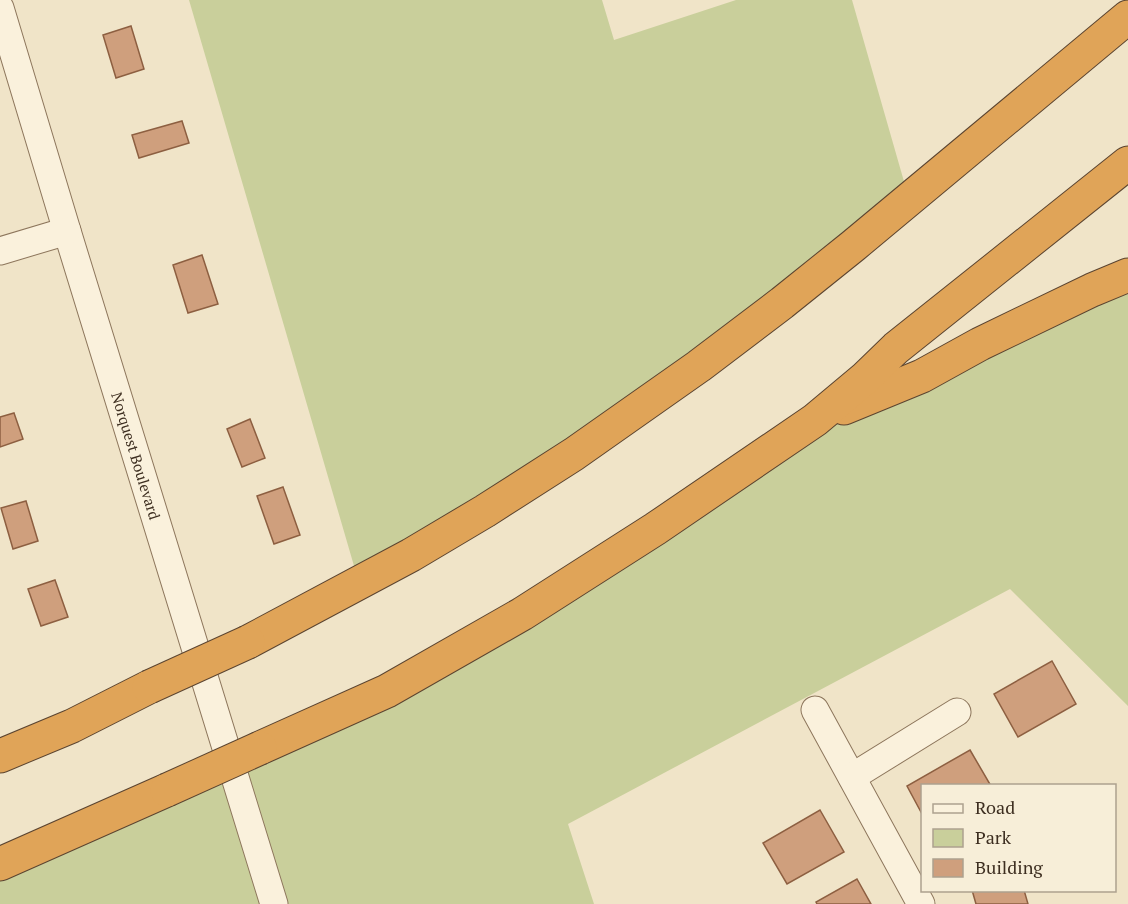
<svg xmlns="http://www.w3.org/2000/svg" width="1128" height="904" font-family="'PT Serif',serif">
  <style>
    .green { fill: #c9cf9b }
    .building { fill: #cf9f7d; stroke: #8d5f41; stroke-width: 1.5 }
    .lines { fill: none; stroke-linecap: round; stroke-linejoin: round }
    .minor-casing { stroke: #8d765c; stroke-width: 29 }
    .highway-casing { stroke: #5b4430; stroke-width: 35 }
    .minor { stroke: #faf1dc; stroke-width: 27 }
    .highway { stroke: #e0a458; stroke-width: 33 }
    .highway-bridge-casing { stroke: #5b4430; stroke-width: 35; stroke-linecap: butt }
    .highway-bridge { stroke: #e0a458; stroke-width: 33 }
    .labels { text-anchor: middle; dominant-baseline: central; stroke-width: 4.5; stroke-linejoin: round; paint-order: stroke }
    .street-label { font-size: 15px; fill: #3d2e20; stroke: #f7eed8 }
  </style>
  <rect width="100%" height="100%" fill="#f0e4c8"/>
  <g class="green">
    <path d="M 189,0 L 602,0 L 614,40 L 736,0 L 852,0 L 909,199 L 853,246 L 359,583 Z"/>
    <path d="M 1128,275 L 1128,706 L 1010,589 L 568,824 L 594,904 L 0,904 L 0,864 L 387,691 L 815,420 Z"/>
  </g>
  <g class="building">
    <path d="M 131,26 L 144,69 L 116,78 L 103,35 Z"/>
    <path d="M 182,121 L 189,143 L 139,158 L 132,135 Z"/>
    <path d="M 202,255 L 218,304 L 188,313 L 173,265 Z"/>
    <path d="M 14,413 L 23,439 L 0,447 L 0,417 Z"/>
    <path d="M 250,419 L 265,458 L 242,467 L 227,429 Z"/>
    <path d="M 283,487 L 300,535 L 274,544 L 257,496 Z"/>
    <path d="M 26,501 L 38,541 L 13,549 L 1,508 Z"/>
    <path d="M 55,580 L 68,617 L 41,626 L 28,589 Z"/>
    <path d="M 1052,661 L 1076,704 L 1018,737 L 994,694 Z"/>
    <path d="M 970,750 L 991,786 L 922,786 L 922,814 L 907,786 Z"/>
    <path d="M 820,810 L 844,852 L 787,884 L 763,843 Z"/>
    <path d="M 857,879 L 871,904 L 817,904 L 816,902 Z"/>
    <path d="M 972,890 L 1024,890 L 1028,904 L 976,904 Z"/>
  </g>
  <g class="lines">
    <defs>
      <g id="minor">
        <path id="s1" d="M 0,8 L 67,231 L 274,904"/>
        <path d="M 0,251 L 67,231"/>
        <path d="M 815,710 L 921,904"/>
        <path d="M 852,777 L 957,712"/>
      </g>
      <g id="highway">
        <path d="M 844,408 L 922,376 L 980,344 L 1092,290 L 1128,275"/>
        <path d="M 248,642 L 411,555 L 485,511 L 574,454 L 699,366 L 782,303 L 853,246 L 1128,17"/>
        <path d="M 260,748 L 387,691 L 522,614 L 655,529 L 815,420 L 864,379 L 896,348 L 1128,163"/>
        <path d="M 0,756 L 72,726 L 149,687"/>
        <path d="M 0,864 L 167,790"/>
      </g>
    </defs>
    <use href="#minor" class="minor-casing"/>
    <use href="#highway" class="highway-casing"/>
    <use href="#minor" class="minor"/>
    <use href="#highway" class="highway"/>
    <defs>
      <g id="highway-bridge">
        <path d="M 149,687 L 248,642"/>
        <path d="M 167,790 L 260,748"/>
      </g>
    </defs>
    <use href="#highway-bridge" class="highway-bridge-casing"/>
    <use href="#highway-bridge" class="highway-bridge"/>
  </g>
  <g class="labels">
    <g class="street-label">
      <text stroke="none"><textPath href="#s1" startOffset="468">Norquest Boulevard</textPath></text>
    </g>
  </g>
  <rect x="921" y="784" width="195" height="108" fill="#f7eed8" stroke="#ada18e" stroke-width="1.5"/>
  <rect x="933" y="804" width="30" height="9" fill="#faf1dc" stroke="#ada18e" stroke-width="1.5"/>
  <text x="975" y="814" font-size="18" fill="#3d2e20">Road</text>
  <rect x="933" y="829" width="30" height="18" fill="#c9cf9b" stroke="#ada18e" stroke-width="1.5"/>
  <text x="975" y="844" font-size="18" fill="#3d2e20">Park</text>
  <rect x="933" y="859" width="30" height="18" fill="#cf9f7d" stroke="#ada18e" stroke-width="1.5"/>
  <text x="975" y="874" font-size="18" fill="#3d2e20">Building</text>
</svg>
